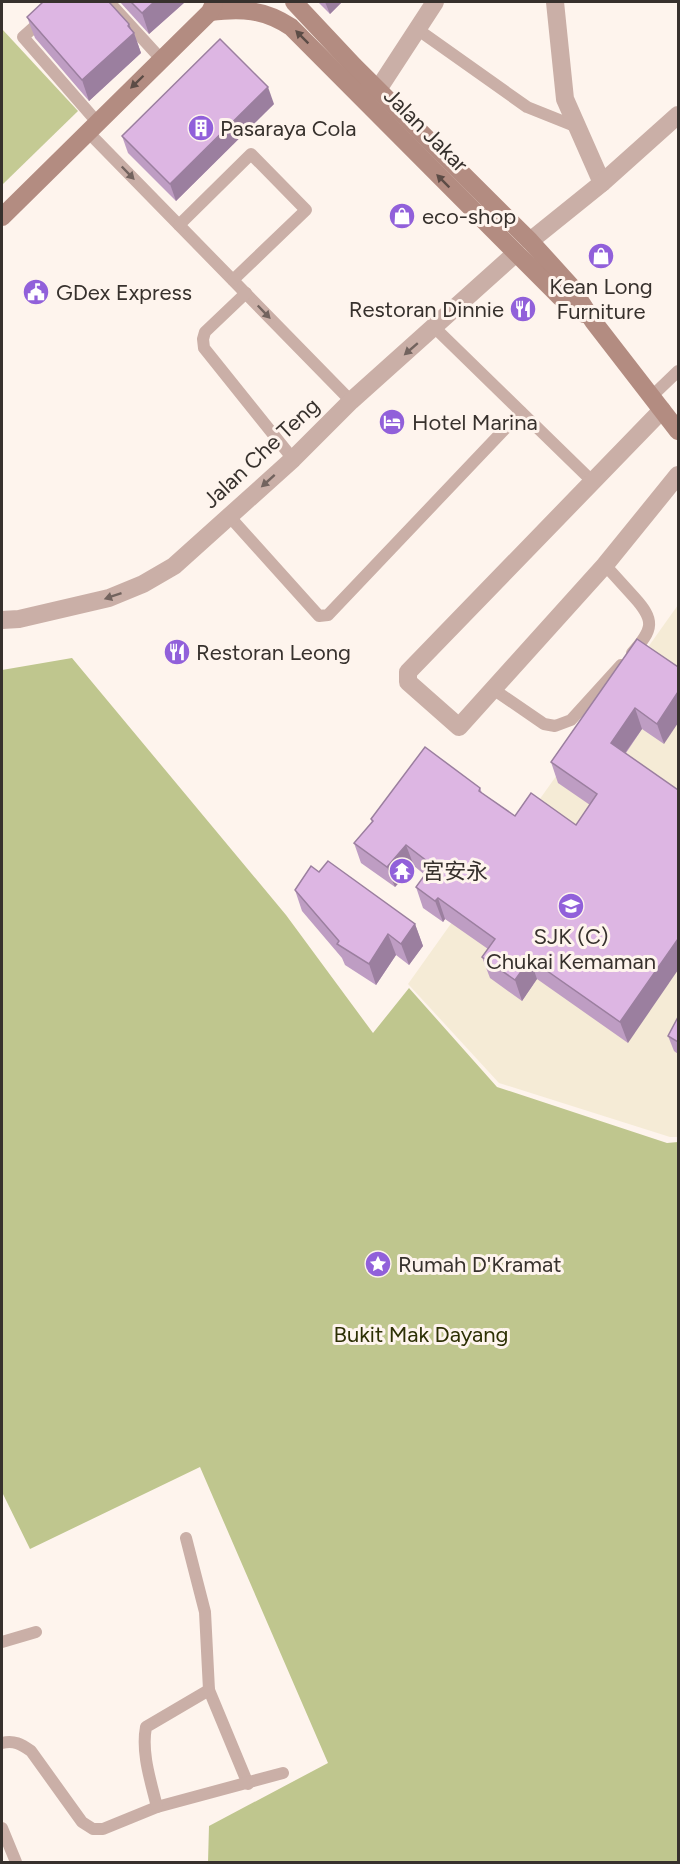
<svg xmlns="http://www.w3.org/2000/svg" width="680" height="1864" font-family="Figtree,'Noto Sans SC',sans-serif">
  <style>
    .education { fill: #f5ebd6 }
    .green { fill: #c4ca93 }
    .forest { fill: #bfc68e }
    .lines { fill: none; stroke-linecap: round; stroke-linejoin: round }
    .lane { stroke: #caafa7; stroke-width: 12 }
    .street { stroke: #caafa7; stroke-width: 18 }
    .secondary { stroke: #b38c81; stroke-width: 18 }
    .wall { fill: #be9dc3 }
    .shaded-wall { fill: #9b7f9f }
    .building { fill: #ddb6e3; stroke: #9b7f9f; stroke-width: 1.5 }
    .oneway { fill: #5c4c46 }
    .oneway2 { fill: #72635e }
    .labels { text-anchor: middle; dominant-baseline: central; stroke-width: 6; stroke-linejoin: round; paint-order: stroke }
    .poi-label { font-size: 22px; fill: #37312d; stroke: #fef4ed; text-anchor: start }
    .street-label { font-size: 22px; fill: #37312d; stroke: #fef4ed }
    .park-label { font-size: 22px; fill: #2d3004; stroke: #fef4ed }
  </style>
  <rect width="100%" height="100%" fill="#fef4ed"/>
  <path class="education" d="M 678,605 L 678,1137 L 670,1137 L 499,1083 L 408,984 Z"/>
  <path class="green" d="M 2,29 L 78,111 L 2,185 Z"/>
  <path class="forest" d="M 72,658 L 286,915 L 373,1033 L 409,988 L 497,1087 L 667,1143 L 678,1142 L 678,1862 L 208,1862 L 209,1826 L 328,1763 L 200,1467 L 30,1549 L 2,1492 L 2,670 Z"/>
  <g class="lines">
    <g class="lane">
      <path d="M 62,2 L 23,37 L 97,122"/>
      <path d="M 109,2 L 161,59"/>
      <path d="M 417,29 L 527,107 L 577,127"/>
      <path d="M 87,131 L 351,401"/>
      <path d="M 179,225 L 251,154 L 306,210 L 233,280"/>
      <path d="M 246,293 L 205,332 L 203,339 L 204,348 L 293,459"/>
      <path d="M 435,328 L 592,481"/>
      <path d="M 651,397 L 678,371"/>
      <path d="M 229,516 L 319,616 L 328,615 L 521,412"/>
      <path d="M 605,565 C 615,576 624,586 634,597 C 655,620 654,629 632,653"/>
      <path d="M 493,689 L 544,724 L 555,726 L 571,720 L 621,665"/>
      <path d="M 186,1538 L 205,1612 L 209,1690 L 248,1784"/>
      <path d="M 2,1642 L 36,1632"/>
      <path d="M 2,1743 C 14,1740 21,1744 31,1751 L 82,1822 L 93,1829 L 103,1829 L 157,1807 L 283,1773"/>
      <path d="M 157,1807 C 151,1782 141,1753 146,1727 L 209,1690"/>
      <path d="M 2,1828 L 16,1862"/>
    </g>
    <g class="street">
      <path d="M 555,2 L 565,99 L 602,183"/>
      <path d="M 377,91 L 435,2"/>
      <path d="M 530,241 L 602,183 L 678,115"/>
      <path d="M 662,410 L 408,672 L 408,682 L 459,727 L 605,565 L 678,475"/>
      <path d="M 2,620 L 19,619 L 109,598 L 143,584 L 174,566 L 293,459 L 351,401 L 516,253"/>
    </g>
    <g class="secondary">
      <path d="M 294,2 L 354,66 L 530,241 L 570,285 L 593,321 L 678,431"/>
      <path d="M 210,12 C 241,8 264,9 291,27 L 560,297 L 584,314"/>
      <path d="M 2,217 L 210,12 L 214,3"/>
    </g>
  </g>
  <g class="wall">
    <path d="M 120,2 L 185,2 L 149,34 Z"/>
    <path d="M 318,2 L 342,2 L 330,14 Z"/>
    <path d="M 27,17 L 129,24 L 131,30 L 134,33 L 141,53 L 89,101 L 35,38 Z"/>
    <path d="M 274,104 L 176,201 L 128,153 L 122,136 Z"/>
    <path d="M 637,639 L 664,744 L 642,729 L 626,753 L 628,1043 L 537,979 L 522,1001 L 490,978 L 482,957 L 488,949 L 445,919 L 443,922 L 423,908 L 416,887 L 425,875 L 414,866 L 395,887 L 361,863 L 354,843 L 372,822 L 371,819 L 480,788 L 482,793 L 515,816 L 576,825 L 590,805 L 558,783 L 551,762 Z"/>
    <path d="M 319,872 L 415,924 L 423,946 L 409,965 L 396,955 L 376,985 L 345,965 L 342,958 L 302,911 L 295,890 Z"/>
    <path d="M 678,1017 L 678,1054 L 674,1051 L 668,1036 Z"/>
  </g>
  <g class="shaded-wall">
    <path d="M 154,2 L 185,2 L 149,34 L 142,13 Z"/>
    <path d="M 325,2 L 342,2 L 330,14 Z"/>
    <path d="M 129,24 L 133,34 L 134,33 L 141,53 L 89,101 L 82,80 Z"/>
    <path d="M 268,87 L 274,104 L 176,201 L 170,184 Z"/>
    <path d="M 678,692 L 678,723 L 664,744 L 657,724 Z"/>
    <path d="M 635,708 L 642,729 L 618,763 L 611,743 Z"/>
    <path d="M 406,845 L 414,866 L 395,887 L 387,867 Z"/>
    <path d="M 438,898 L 445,919 L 443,922 L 435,901 Z"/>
    <path d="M 415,924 L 423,946 L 409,965 L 401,944 Z"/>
    <path d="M 388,934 L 396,955 L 376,985 L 369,964 Z"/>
    <path d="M 678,939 L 678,970 L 628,1043 L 620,1022 Z"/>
    <path d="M 530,959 L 537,979 L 522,1001 L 515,980 Z"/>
  </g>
  <g class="building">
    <path d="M 43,2 L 109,2 L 129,24 L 128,26 L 134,33 L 82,80 L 27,17 Z"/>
    <path d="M 131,2 L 154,2 L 142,13 Z"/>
    <path d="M 220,39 L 268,87 L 170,184 L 122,136 Z"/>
    <path d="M 637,639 L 678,667 L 678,692 L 657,724 L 635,708 L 611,743 L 678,790 L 678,939 L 620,1022 L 530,959 L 515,980 L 482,957 L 495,939 L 438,898 L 435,901 L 416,887 L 432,865 L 406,845 L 387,867 L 354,843 L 373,821 L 371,819 L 425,747 L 480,788 L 479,791 L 515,816 L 531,793 L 576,825 L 597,794 L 551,762 Z"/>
    <path d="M 328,861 L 415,924 L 401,944 L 388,934 L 369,964 L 337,944 L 339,941 L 295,890 L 311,866 L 319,872 Z"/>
    <path d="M 678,1017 L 678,1042 L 668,1036 Z"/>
  </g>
  <defs><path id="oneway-solid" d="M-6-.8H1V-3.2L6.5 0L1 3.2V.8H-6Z" transform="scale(1.5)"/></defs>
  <g class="oneway">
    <use href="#oneway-solid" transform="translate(302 37) rotate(-135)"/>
    <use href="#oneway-solid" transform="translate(137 82) rotate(136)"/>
    <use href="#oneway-solid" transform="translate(443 181) rotate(-135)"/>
  </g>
  <g class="oneway2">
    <use href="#oneway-solid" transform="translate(128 173) rotate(46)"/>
    <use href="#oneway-solid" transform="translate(264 312) rotate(46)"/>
    <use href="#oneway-solid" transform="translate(411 349) rotate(139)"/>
    <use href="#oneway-solid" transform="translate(268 481) rotate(138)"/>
    <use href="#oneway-solid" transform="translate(113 596) rotate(161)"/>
  </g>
  <defs>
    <symbol id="building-disc" viewBox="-11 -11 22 22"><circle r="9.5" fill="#9160da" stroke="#fef4ed"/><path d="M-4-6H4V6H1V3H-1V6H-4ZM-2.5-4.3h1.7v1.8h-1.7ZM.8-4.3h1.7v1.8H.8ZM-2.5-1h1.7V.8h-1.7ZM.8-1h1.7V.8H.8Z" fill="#fff"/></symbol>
    <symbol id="shop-disc" viewBox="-11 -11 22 22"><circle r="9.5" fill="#9160da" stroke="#fef4ed"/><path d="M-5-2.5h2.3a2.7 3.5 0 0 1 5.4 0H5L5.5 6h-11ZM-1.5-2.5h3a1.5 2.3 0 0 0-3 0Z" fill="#fff"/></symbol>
    <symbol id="civic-disc" viewBox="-11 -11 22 22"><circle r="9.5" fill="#9160da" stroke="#fef4ed"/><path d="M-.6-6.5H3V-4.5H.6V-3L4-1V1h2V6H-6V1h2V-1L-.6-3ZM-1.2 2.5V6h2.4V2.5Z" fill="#fff"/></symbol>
    <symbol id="restaurant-disc" viewBox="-11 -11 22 22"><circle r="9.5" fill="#9160da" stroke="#fef4ed"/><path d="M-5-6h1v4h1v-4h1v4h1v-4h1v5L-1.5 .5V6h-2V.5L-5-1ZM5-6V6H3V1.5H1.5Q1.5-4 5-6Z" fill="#fff"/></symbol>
    <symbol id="hotel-disc" viewBox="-11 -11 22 22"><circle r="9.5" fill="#9160da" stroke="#fef4ed"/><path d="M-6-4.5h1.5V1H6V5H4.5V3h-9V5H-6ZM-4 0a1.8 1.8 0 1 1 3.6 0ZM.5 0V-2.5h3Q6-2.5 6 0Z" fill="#fff"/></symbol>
    <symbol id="temple-disc" viewBox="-11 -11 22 22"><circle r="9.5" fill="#9160da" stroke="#fef4ed"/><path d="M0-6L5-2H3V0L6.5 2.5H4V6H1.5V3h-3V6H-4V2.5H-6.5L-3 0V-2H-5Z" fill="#fff"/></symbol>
    <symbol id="school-disc" viewBox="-11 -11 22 22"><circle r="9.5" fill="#9160da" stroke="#fef4ed"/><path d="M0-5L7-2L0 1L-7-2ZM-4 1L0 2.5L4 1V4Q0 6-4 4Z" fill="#fff"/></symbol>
    <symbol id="sight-disc" viewBox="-11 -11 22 22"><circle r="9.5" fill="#9160da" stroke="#fef4ed"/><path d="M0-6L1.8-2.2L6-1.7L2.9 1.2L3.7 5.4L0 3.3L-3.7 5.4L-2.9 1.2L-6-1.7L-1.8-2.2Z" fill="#fff"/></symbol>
  </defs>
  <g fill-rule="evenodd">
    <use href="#building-disc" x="186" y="113" width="30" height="30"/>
    <use href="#shop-disc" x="387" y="201" width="30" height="30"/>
    <use href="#shop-disc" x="586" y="241" width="30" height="30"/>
    <use href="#civic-disc" x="21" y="277" width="30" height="30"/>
    <use href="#restaurant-disc" x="508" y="294" width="30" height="30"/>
    <use href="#hotel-disc" x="377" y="407" width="30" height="30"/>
    <use href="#restaurant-disc" x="162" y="637" width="30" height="30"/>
    <use href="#temple-disc" x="387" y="856" width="30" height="30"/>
    <use href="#school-disc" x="556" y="891" width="30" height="30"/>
    <use href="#sight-disc" x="363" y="1249" width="30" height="30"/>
  </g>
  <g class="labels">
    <g class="poi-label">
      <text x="220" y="128">Pasaraya Cola</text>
      <text x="422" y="216">eco-shop</text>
      <text x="601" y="286" text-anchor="middle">Kean Long<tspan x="601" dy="25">Furniture</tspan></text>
      <text x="56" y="292">GDex Express</text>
      <text x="504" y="309" text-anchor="end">Restoran Dinnie</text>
      <text x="412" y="422">Hotel Marina</text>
      <text x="196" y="652">Restoran Leong</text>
      <text x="422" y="871">宮安永</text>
      <text x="571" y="936" text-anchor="middle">SJK (C)<tspan x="571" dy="25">Chukai Kemaman</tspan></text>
      <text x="398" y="1264">Rumah D'Kramat</text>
    </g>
    <g class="street-label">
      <text transform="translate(426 130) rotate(45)">Jalan Jakar</text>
      <text transform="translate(261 453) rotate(-43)">Jalan Che Teng</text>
    </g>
    <g class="park-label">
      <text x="421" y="1334">Bukit Mak Dayang</text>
    </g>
  </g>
  <rect width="680" height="1864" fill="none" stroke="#37312d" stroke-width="6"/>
</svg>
